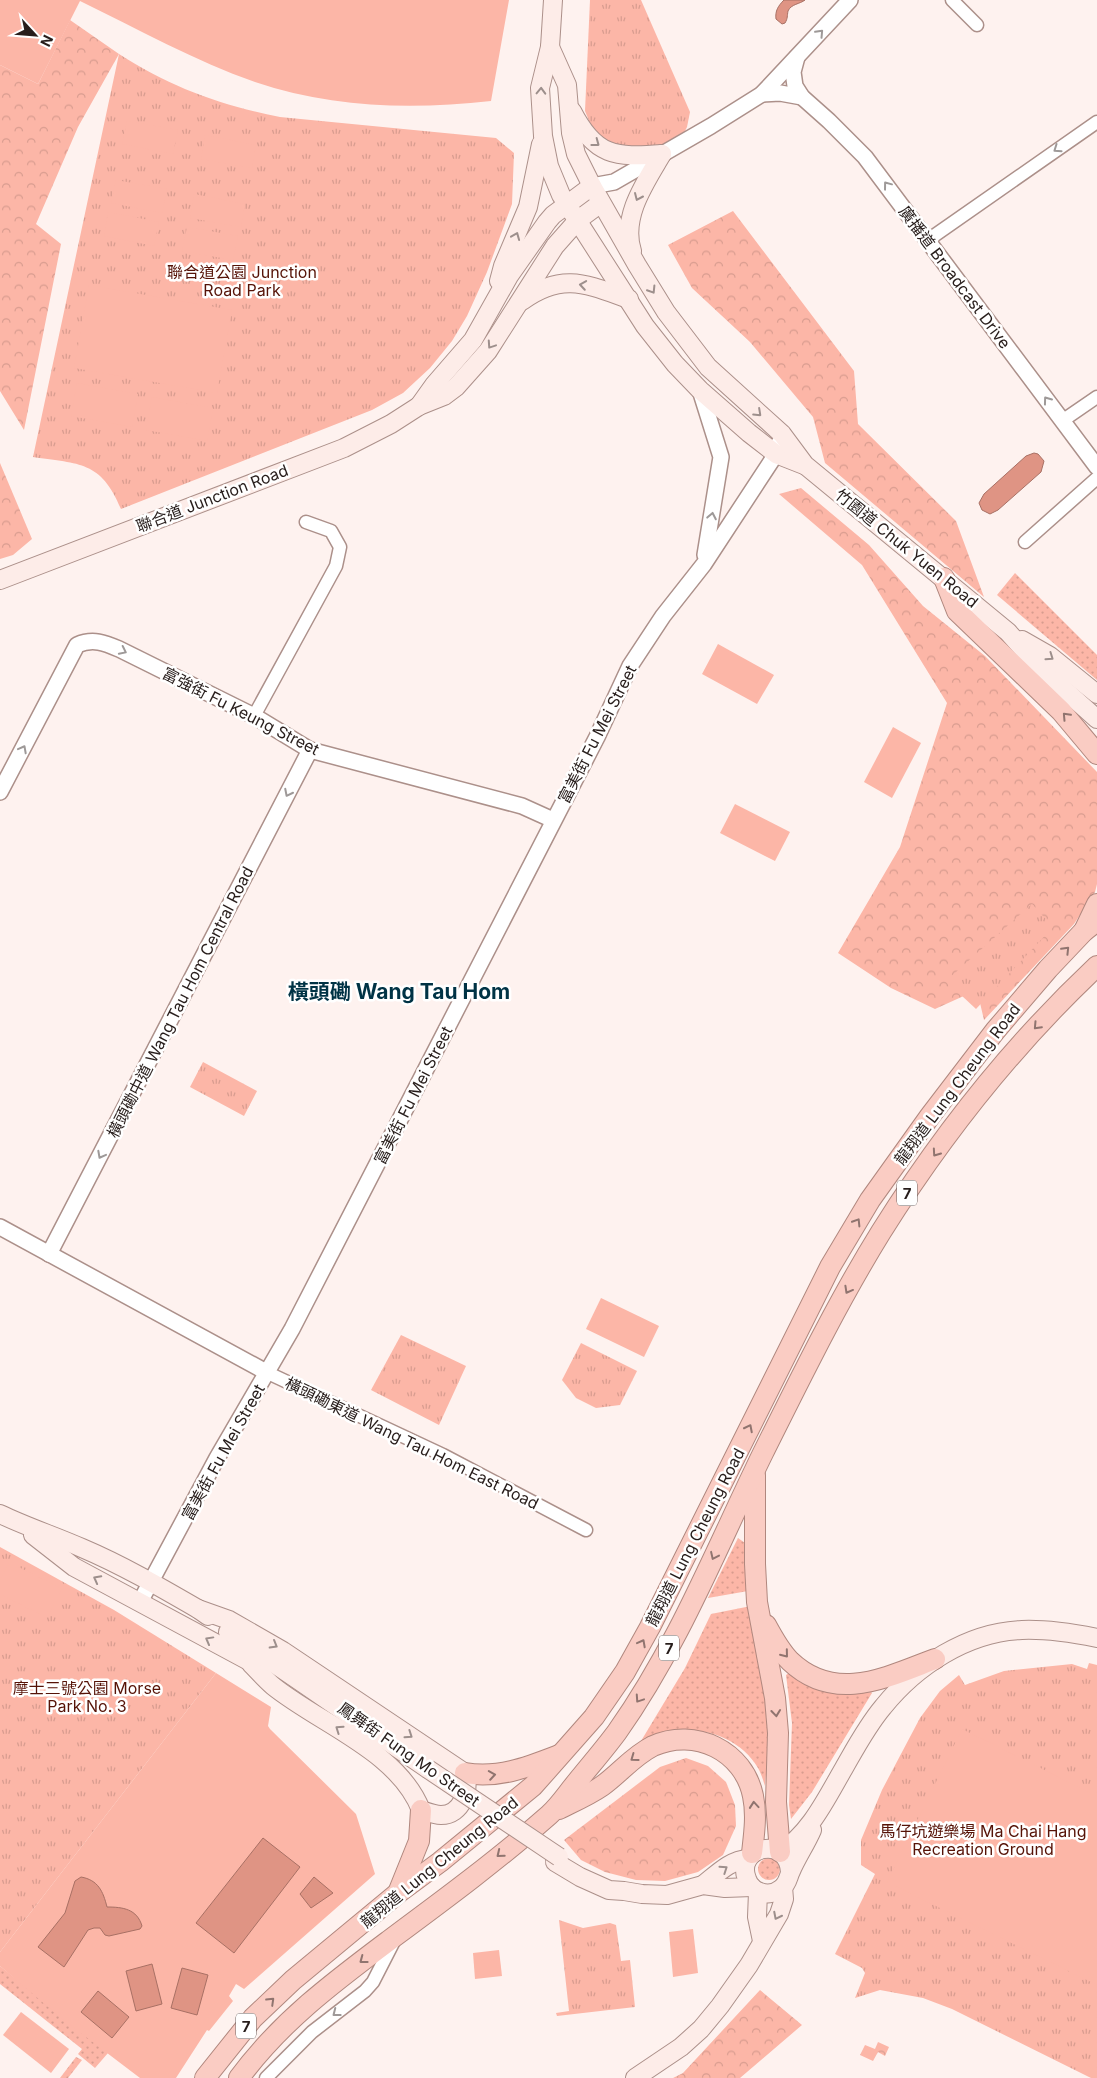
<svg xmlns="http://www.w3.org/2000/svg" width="1097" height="2078" font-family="Inter,'Noto Sans TC',sans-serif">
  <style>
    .grass { fill: url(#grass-dots) }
    .forest { fill: url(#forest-crowns) }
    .park { fill: url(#park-tufts) }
    .pitch { fill: #fcb6a7 }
    .water { fill: #df9484; stroke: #a87064 }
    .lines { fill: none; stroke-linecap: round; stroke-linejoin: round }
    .minor-casing { stroke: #ac908a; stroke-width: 15 }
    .tertiary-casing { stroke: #ac908a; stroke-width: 18 }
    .secondary-casing { stroke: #ac908a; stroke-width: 20 }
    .trunk-casing { stroke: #b0877e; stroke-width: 22 }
    .minor { stroke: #fff; stroke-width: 12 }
    .tertiary { stroke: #fff; stroke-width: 15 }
    .secondary { stroke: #fdece8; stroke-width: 18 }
    .trunk { stroke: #faccc3; stroke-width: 20 }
    .secondary-bridge-casing { stroke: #ac908a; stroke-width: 20; stroke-linecap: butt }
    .secondary-bridge { stroke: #fdece8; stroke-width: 18 }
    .oneway { stroke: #9e9998 }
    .oneway2 { stroke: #9d8f8c }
    .oneway3 { stroke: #90746f }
    .labels { text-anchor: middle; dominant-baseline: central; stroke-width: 5; stroke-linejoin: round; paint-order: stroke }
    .shield { fill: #fff; stroke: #68615f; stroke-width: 1 }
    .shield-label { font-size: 15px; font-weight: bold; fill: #271d1b }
    .park-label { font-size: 16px; fill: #561307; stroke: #fff }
    .street-label { font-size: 16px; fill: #271d1b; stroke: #fff }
    .district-label { font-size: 21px; font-weight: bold; fill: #003345; stroke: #fff }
  </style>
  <defs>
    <pattern id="grass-dots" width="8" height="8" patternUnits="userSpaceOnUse" patternTransform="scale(1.25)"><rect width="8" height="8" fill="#fcb6a7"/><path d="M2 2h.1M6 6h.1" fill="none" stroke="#d89c8f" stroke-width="1.8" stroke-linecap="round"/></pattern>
    <pattern id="forest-crowns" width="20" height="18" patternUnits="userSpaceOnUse" patternTransform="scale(1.25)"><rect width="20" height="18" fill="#fcb6a7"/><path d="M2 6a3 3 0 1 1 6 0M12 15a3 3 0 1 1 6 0" fill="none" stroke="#d89c8f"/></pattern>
    <pattern id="park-tufts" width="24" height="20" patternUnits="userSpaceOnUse" patternTransform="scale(1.25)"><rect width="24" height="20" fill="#fcb6a7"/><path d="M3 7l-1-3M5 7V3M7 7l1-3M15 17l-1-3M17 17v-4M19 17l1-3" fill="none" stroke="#d89c8f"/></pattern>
  </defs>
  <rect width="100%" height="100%" fill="#fef2ef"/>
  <g class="grass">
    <path d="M 1015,573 L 1097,655 L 1097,680 L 997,595 Z"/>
    <path d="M 738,1538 L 745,1543 L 748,1591 L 708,1598 Z"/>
    <path d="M 751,1606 L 761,1663 L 769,1739 L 765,1786 C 763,1780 761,1773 758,1768 C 740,1737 700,1725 666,1731 C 658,1733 649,1738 641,1741 L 685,1668 L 711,1614 Z"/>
    <path d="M 789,1673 C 814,1692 841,1697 871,1692 L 872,1693 L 812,1792 L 791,1819 L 789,1805 L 792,1723 L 786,1675 Z"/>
    <circle cx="769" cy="1869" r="11"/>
    <path d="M 0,1966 L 108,2053 L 95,2068 L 78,2054 L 82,2049 L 0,1984 Z"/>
    <path d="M 76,2057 L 82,2060 L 68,2078 L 60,2078 Z"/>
  </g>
  <g class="forest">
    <path d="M 70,20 L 119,54 L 78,127 L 36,224 L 61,244 L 24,430 L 0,391 L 0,65 L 38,84 Z"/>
    <path d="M 733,211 L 854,371 L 858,424 L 956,521 L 984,597 L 825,463 L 813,417 L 750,342 L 692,288 L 668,245 Z"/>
    <path d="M 0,463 L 32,539 L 13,555 L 0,559 Z"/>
    <path d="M 801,488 L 869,545 L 923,606 L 985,656 L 1097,772 L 1097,884 L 1095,892 L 1074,924 L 984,1020 L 977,990 L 935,1009 L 891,988 L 838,953 L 900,847 L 947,703 L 862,565 L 779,494 Z"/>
    <path d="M 686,1758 L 708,1766 L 726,1782 L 735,1805 L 736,1826 L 723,1855 L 698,1872 L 665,1881 L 636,1880 L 605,1872 L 581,1860 L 564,1840 L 660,1767 Z"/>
    <path d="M 760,1990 L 802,2025 L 740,2078 L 673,2078 L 683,2073 Z"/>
    <path d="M 878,2042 L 889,2047 L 885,2056 L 878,2052 L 873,2061 L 860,2055 L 865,2045 L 875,2049 Z"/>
  </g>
  <g class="park">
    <path d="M 590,0 L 641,0 L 690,112 L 687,127 L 683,135 L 654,149 L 636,151 L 596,138 L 585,111 Z"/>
    <path d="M 119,54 C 171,87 219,105 280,117 L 496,138 L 514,153 L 512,204 L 487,272 L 467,316 L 452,341 L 430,368 L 403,393 L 372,410 L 121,509 C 101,461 80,464 33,457 Z"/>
    <path d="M 1032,904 L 1053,927 L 976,1009 L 946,981 Z"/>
    <path d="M 203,1062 L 257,1091 L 244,1116 L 190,1087 Z"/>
    <path d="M 401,1335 L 466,1366 L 439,1425 L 371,1390 Z"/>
    <path d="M 581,1343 L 637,1371 L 620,1405 L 596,1408 L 576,1398 L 562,1380 Z"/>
    <path d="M 0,1547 L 114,1610 L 216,1673 L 0,1952 Z"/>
    <path d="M 1089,1663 L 1097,1665 L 1097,2078 L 1091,2078 L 952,2009 L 923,1998 L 880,1990 L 855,1998 L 865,1973 L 862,1968 L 835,1954 L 875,1874 L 861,1865 L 861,1840 L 882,1790 L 920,1718 L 940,1691 L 959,1675 L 965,1685 L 1004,1671 L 1072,1664 L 1087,1669 Z"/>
    <path d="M 559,1920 L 583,1928 L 610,1923 L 616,1925 L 621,1961 L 630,1960 L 635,2007 L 557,2016 L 556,2013 L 569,2011 Z"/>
  </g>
  <g class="pitch">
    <path d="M 0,0 L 509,0 L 491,101 C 411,110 332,108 255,82 C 195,61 138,29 80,1 L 38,84 L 0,65 Z"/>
    <path d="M 127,121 L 178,130 L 173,154 L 122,144 Z"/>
    <path d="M 205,135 L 256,145 L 252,168 L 201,159 Z"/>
    <path d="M 116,180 L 167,189 L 162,213 L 111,203 Z"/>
    <path d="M 194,194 L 245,204 L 241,227 L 190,218 Z"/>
    <path d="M 108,212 L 159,222 L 154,246 L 104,236 Z"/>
    <path d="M 187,227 L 238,236 L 233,260 L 182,251 Z"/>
    <path d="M 89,285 L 232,310 L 217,393 L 74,368 Z"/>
    <path d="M 77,383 L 138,394 L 132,427 L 71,416 Z"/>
    <path d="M 152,397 L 213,408 L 207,441 L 146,430 Z"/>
    <path d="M 718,644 L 774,675 L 757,704 L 702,674 Z"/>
    <path d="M 893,727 L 921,743 L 892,798 L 864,782 Z"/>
    <path d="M 735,804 L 790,832 L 775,861 L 720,833 Z"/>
    <path d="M 601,1298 L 659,1326 L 644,1357 L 586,1329 Z"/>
    <path d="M 9,1562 L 62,1589 L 47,1618 L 0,1594 L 0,1580 Z"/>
    <path d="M 216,1673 L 271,1707 L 268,1726 L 270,1729 L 356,1814 L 375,1874 L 244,1989 L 236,1984 L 229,1996 L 233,2001 L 209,2031 L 207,2030 L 176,2078 L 140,2078 L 61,2018 L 0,1966 L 0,1952 Z"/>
    <path d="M 962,1729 L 1097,1796 L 1097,1985 L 887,1882 Z"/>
    <path d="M 693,1929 L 698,1973 L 673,1977 L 669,1932 Z"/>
    <path d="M 499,1950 L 502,1976 L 475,1979 L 473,1953 Z"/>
    <path d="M 21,2012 L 69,2049 L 51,2073 L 3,2035 Z"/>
  </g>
  <g class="water">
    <path d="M 784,0 L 805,0 C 800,4 791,4 788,11 C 787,16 788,18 785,23 L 782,24 L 776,19 C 775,11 778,6 784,0 Z"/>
    <path d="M 1034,453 L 1038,454 L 1044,461 L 1041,472 L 998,510 L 990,514 L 982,510 L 979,503 L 984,494 L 1026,456 Z"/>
    <path d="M 263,1838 L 300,1867 L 234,1953 L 196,1923 Z"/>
    <path d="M 81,1877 C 98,1880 103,1891 107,1907 C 123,1907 137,1909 142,1926 L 140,1929 L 109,1936 L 105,1935 L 100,1928 L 94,1928 L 88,1930 L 64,1967 L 38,1947 L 65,1913 L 75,1881 Z"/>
    <path d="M 314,1877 L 333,1893 L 311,1908 L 300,1894 Z"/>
    <path d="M 152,1964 L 162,2004 L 136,2011 L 126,1971 Z"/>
    <path d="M 182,1968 L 208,1975 L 197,2015 L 171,2008 Z"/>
    <path d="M 98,1991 L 129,2017 L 112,2038 L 81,2012 Z"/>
  </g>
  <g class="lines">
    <defs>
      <g id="minor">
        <path d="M 952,0 L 977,25"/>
        <path d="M 928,240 L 1097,122"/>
        <path d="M 1062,421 L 1097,397"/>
        <path d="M 1025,542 L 1097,478"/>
        <path d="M 254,716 L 336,566 L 340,547 L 331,531 L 306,522"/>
        <path d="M 268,1373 L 443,1455 L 586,1530"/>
        <path d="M 266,2078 L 312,2032 L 365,1991 L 373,1982 L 394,1941"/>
      </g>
      <g id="tertiary">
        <path d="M 797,57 L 793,72 L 795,86 L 802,97 L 829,121 L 865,157 L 1097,467"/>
        <path d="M 762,94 L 780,93 L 802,97"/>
        <path d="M 592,186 L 614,182 L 711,126 L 762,94 L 850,0"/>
        <path d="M 700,390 L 721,457 L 705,555"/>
        <path d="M 0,792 L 77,645 C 93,638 105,643 119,649 L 254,716 L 310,750 L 522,806 L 553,820"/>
        <path d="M 0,1227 L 268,1373"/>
        <path d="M 49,1254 L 310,750"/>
        <path d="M 140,1602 L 217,1458 L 292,1329 L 597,737 L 630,666 L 663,616 L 704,564 L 776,454 L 779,443"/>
      </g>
      <g id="secondary">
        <path d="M 553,0 L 550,47 L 540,88 L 543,136 L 549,166 L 561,195 L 645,326 L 675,364 L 700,390 L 749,433 L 776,454 L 804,465"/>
        <path d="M 550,47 L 567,85 L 571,133 L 576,154 L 592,186 L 637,265 L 666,312 L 708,367 L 782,434 L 805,465 L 1008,632 L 1039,667 L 1097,719"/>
        <path d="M 572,111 C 595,156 615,158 662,154"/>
        <path d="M 632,251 C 621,217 645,183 662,154"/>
        <path d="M 499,281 L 503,266 L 528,207 L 541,144"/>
        <path d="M 522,301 C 562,272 586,284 629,299"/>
        <path d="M 419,406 L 434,385 L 473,340 L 509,276 L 547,222 L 553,215 L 592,186"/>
        <path d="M 0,580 L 344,448 L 391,424 L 419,406 L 444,396 L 456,387 L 488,351 L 555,246 L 578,220 L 601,203"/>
        <path d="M 1022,640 L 1050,656 L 1097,694"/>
        <path d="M 0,1514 C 27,1527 55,1536 82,1548 C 122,1565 160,1587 198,1609 L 208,1616"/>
        <path d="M 33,1535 L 74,1567 L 260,1667"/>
        <path d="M 198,1609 L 229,1620 L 283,1651 L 465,1773 C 470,1790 462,1815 441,1815 C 435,1815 427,1812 421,1810 C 398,1751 320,1724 273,1686 C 265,1679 258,1671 251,1664"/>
        <path d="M 228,1632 L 428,1769"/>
        <path d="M 780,1852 C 810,1834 827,1797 844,1768 C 856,1747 867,1726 883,1707 C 916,1666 967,1632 1022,1630 C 1047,1629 1072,1633 1097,1638"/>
        <path d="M 555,1862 L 580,1877 L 609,1890 L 624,1891 L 642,1894 L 667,1895 L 703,1885 L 725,1888 L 752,1887"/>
        <path d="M 790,1872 C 788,1834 734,1847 747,1879 C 749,1885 754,1890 760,1892 C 768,1895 776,1893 782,1888 C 788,1883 788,1877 791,1871 C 797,1857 806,1844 812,1830"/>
        <path d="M 703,1885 C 717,1874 730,1860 748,1859"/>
        <path d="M 758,1892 L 757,1917 L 762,1941"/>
        <path d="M 635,2078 L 681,2047 L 701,2029 L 720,2006 L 749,1965 L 779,1914 L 784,1899 L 783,1887"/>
      </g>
      <g id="trunk">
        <path d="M 944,578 L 957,611 L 1061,711 L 1097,754"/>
        <path d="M 1084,931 L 1097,904"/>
        <path d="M 755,1475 L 755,1564 L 757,1602 L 775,1698 L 778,1733 L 776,1802 L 780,1852"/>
        <path d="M 766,1625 C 773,1638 780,1651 790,1661 C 835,1704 887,1677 935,1659"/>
        <path d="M 465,1773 C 498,1779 528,1767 559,1755"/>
        <path d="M 559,1809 C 573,1802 589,1795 602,1786 C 620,1773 633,1756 653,1746 C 695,1727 744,1751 753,1796 C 757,1815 754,1835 752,1853"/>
        <path d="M 398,1893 L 419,1841 L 421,1810"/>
        <path d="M 205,2078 L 253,2018 L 293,1980 L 398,1893 L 440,1862 L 533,1786 L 594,1717 L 625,1672 L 650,1627 L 830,1267 L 870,1200 L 930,1116 L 995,1031 L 1048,969 L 1084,931 L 1097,921"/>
        <path d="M 239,2078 C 281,2021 335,1981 391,1939 C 445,1899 499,1859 549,1815 C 558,1807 565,1797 572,1788 C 587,1769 603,1751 617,1732 C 678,1646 717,1547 763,1453 C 800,1379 837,1303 881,1232 C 942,1135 1014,1044 1097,966"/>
      </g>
    </defs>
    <use href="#minor" class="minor-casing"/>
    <use href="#tertiary" class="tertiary-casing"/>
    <use href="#secondary" class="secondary-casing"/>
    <use href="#trunk" class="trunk-casing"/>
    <use href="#minor" class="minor"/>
    <use href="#tertiary" class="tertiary"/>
    <use href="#secondary" class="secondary"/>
    <use href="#trunk" class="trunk"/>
    <defs>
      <path id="secondary-bridge" d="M 428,1769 L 559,1857"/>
    </defs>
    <use href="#secondary-bridge" class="secondary-bridge-casing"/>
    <use href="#secondary-bridge" class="secondary-bridge"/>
  </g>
  <defs><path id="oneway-chevron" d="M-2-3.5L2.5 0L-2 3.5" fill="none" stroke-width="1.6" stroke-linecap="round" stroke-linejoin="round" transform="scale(1.25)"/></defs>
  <g class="oneway">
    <use href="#oneway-chevron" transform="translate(820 33) rotate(-47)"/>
    <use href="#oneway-chevron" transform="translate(1057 149) rotate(145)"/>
    <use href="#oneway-chevron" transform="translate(887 185) rotate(-127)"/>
    <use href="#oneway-chevron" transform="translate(1047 400) rotate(-126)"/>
    <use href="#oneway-chevron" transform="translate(712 516) rotate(-79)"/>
    <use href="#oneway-chevron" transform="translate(123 651) rotate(26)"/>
    <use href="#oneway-chevron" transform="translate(23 749) rotate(-62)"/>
    <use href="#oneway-chevron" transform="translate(288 793) rotate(117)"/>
    <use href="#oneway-chevron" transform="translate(101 1155) rotate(118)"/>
    <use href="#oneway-chevron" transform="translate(336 2013) rotate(142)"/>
  </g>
  <g class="oneway2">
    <use href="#oneway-chevron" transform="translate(541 91) rotate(-88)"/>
    <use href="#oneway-chevron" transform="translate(596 143) rotate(37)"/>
    <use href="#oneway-chevron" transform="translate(638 197) rotate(114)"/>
    <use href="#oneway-chevron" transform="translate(516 236) rotate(-68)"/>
    <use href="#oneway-chevron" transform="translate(583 285) rotate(-171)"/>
    <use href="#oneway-chevron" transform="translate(652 290) rotate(58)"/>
    <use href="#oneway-chevron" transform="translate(491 345) rotate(124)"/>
    <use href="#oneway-chevron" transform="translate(758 413) rotate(43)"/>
    <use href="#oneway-chevron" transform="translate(1050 657) rotate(35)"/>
    <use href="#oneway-chevron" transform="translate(97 1579) rotate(-152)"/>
    <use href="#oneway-chevron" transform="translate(209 1640) rotate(-151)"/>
    <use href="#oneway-chevron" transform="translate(274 1645) rotate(30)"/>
    <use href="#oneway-chevron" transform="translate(339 1729) rotate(-145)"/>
    <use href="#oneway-chevron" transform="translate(409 1735) rotate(34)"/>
    <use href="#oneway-chevron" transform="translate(724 1869) rotate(-34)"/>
    <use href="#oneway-chevron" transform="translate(777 1916) rotate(117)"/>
  </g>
  <g class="oneway3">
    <use href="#oneway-chevron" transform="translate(1066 716) rotate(-133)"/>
    <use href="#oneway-chevron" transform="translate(1066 950) rotate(-46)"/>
    <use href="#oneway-chevron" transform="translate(1037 1026) rotate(133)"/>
    <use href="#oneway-chevron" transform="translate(936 1153) rotate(125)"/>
    <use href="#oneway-chevron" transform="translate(857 1222) rotate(-58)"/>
    <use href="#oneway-chevron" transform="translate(848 1290) rotate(119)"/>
    <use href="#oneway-chevron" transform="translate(749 1428) rotate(-63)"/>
    <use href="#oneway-chevron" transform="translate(714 1556) rotate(115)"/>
    <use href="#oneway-chevron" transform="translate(642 1643) rotate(-62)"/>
    <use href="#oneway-chevron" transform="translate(785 1654) rotate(51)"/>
    <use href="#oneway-chevron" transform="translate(639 1699) rotate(124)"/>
    <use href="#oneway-chevron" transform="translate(776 1713) rotate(84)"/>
    <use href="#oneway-chevron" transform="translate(634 1758) rotate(144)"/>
    <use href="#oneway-chevron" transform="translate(492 1775) rotate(-9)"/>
    <use href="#oneway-chevron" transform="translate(754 1805) rotate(-95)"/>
    <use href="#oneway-chevron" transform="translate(500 1854) rotate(141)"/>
    <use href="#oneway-chevron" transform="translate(363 1960) rotate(143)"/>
    <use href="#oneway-chevron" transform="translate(271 2001) rotate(-44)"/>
  </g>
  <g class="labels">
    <g class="shield">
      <rect x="897" y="1180.5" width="20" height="25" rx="4"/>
      <rect x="659" y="1635.5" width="20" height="25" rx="4"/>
      <rect x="236" y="2013.5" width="20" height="25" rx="4"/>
    </g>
    <g class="shield-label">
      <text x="907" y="1193">7</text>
      <text x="669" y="1648">7</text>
      <text x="246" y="2026">7</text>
    </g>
    <g class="park-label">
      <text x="242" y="272">聯合道公園 Junction<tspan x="242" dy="18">Road Park</tspan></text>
      <text x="87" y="1688">摩士三號公園 Morse<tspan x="87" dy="18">Park No. 3</tspan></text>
      <text x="983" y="1831">馬仔坑遊樂場 Ma Chai Hang<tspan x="983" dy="18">Recreation Ground</tspan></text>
    </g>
    <g class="street-label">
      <text transform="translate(955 277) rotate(53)">廣播道 Broadcast Drive</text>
      <text transform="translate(212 498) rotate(-21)">聯合道 Junction Road</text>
      <text transform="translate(907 548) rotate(39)">竹園道 Chuk Yuen Road</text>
      <text transform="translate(241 711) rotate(27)">富強街 Fu Keung Street</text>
      <text transform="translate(597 734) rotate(-63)">富美街 Fu Mei Street</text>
      <text transform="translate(180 1002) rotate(-63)">橫頭磡中道 Wang Tau Hom Central Road</text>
      <text transform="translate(957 1084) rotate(-53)">龍翔道 Lung Cheung Road</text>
      <text transform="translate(413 1095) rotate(-63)">富美街 Fu Mei Street</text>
      <text transform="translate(412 1443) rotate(26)">橫頭磡東道 Wang Tau Hom East Road</text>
      <text transform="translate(223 1452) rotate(-61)">富美街 Fu Mei Street</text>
      <text transform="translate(695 1537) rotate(-63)">龍翔道 Lung Cheung Road</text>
      <text transform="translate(409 1754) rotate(35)">鳳舞街 Fung Mo Street</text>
      <text transform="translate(439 1862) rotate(-39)">龍翔道 Lung Cheung Road</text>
    </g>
    <g class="district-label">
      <text x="399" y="991">橫頭磡 Wang Tau Hom</text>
    </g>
  </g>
  <g transform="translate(35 35) rotate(116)" stroke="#ffffff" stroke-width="4" paint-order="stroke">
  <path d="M0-4L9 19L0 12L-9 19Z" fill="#271d1b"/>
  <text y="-8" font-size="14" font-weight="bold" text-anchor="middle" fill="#271d1b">N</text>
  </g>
</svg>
